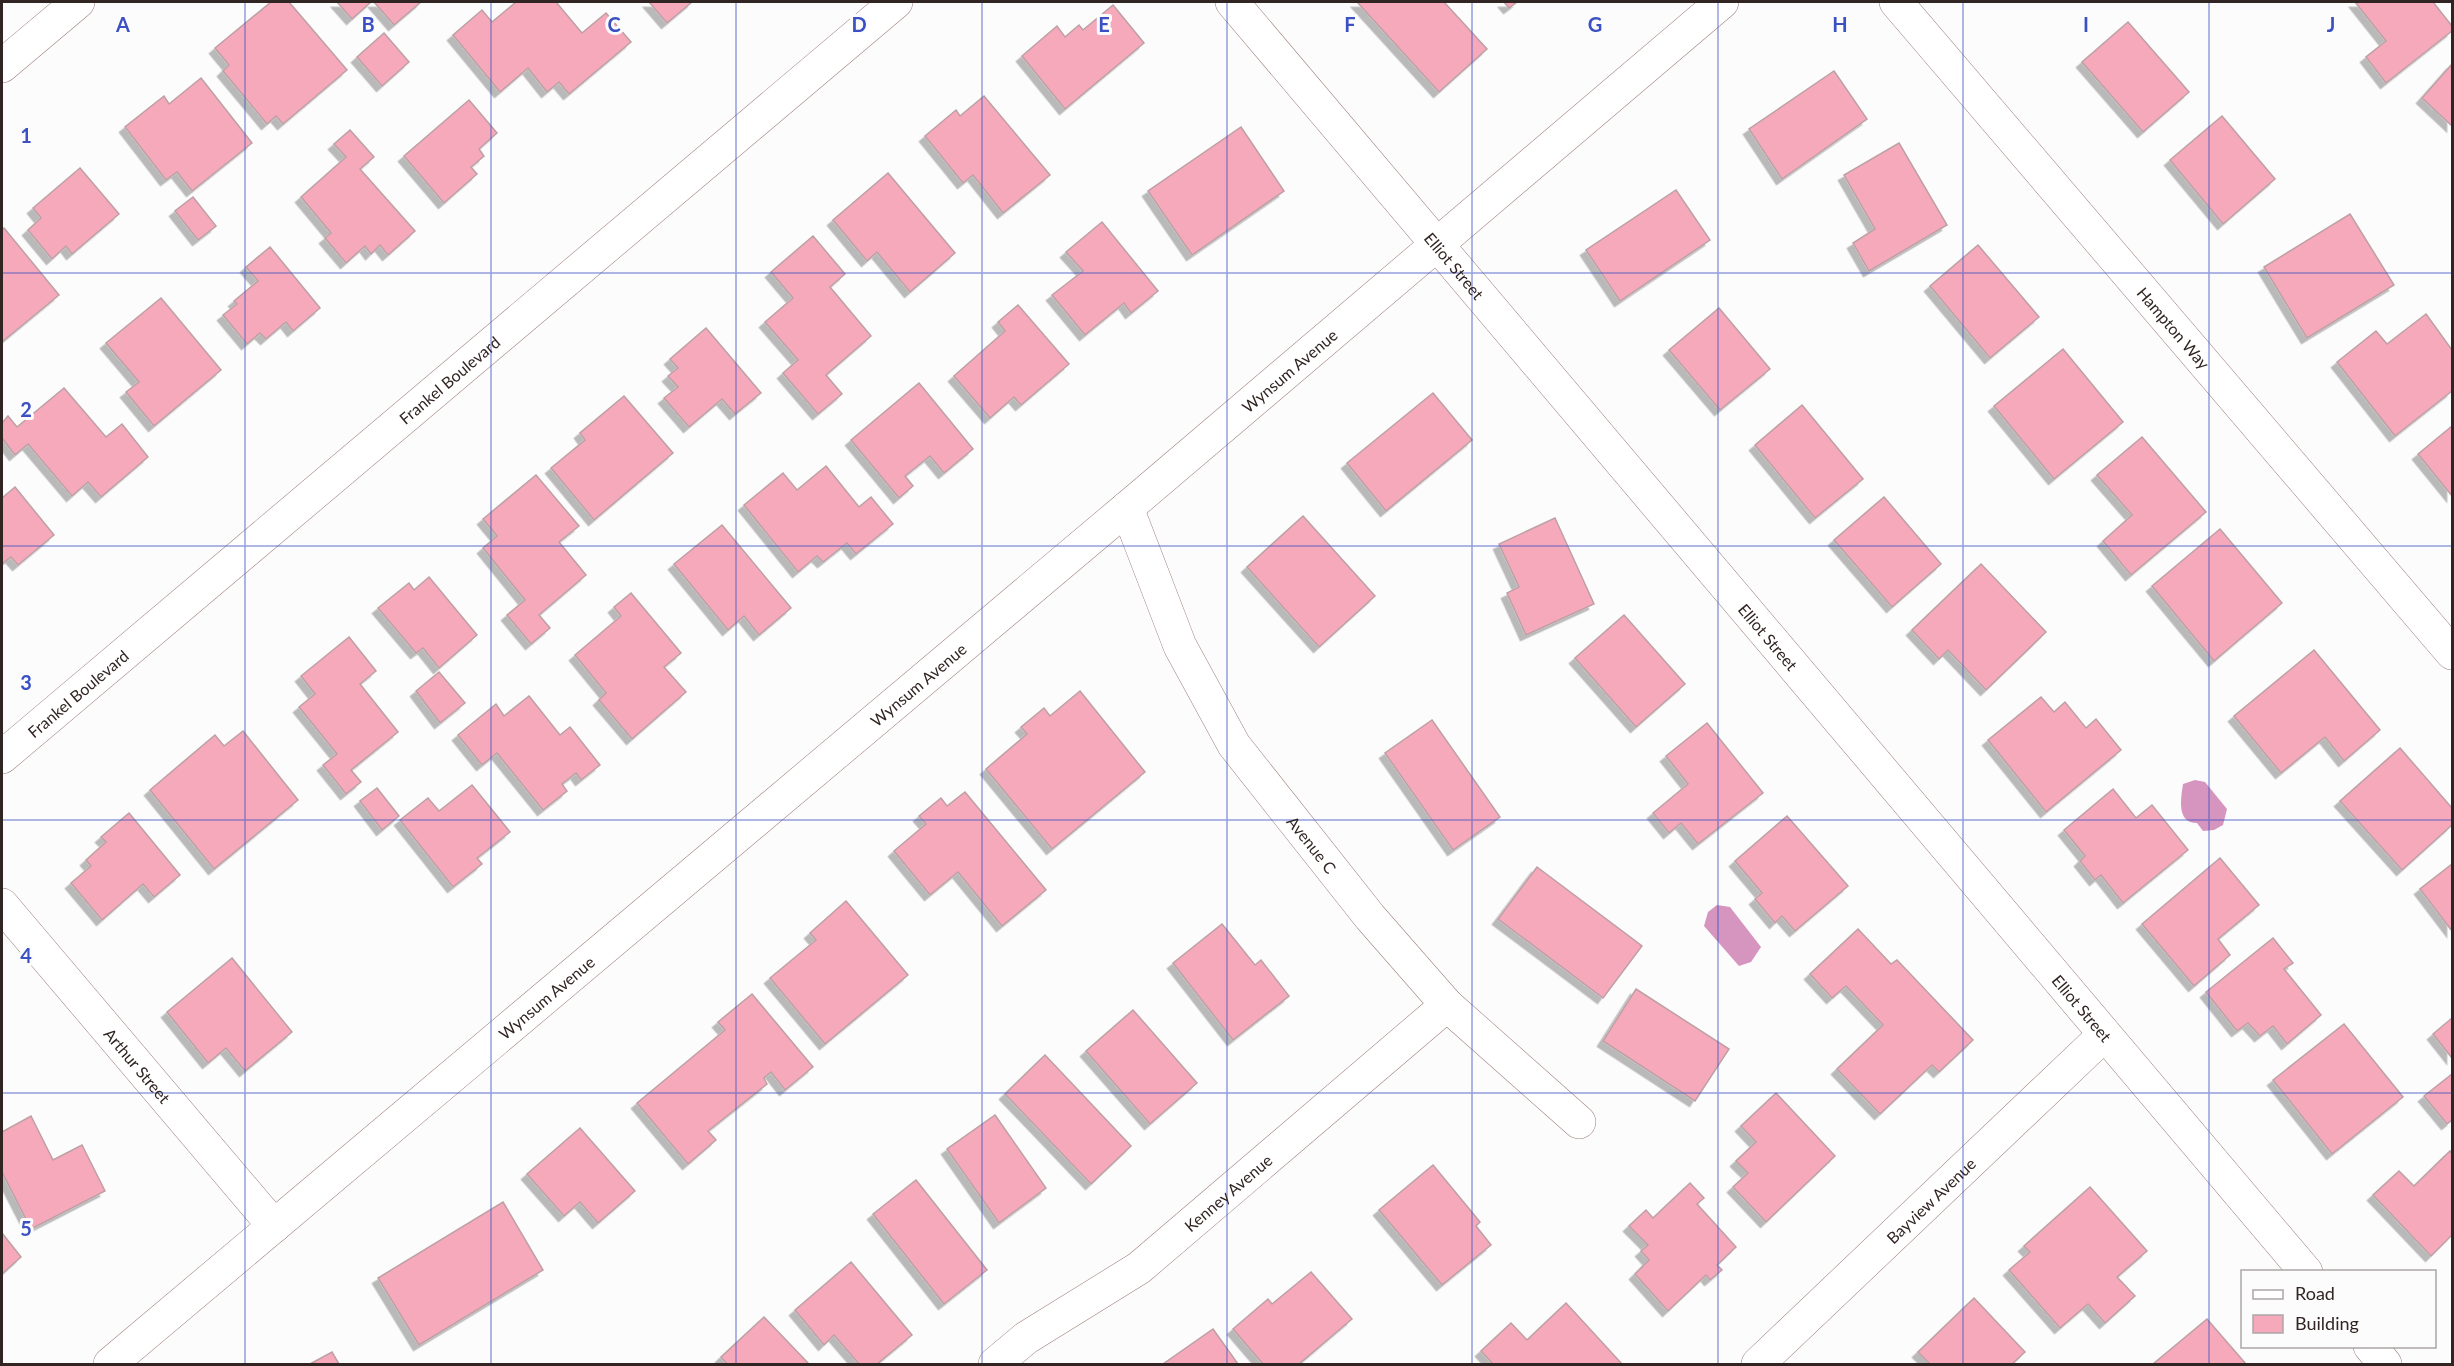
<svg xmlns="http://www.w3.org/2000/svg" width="2454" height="1366" font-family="Lato,sans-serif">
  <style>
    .water { fill: #d695be }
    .building { fill: #f6a9ba; stroke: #bda0a5; stroke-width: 1.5; filter: url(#shadow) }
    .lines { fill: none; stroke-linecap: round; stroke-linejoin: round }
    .street-casing { stroke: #9d807c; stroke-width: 34 }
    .street { stroke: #fff; stroke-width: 33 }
    .grid { fill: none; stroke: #3b50c3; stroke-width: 1.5; stroke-opacity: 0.55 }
    .labels { text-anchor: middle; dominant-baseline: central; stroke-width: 6; stroke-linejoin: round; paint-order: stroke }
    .street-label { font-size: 16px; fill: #312523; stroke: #fcfcfc }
    .grid-label { font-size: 20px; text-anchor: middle; font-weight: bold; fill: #3b50c3; stroke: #fcfcfc; stroke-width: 6; stroke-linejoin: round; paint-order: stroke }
  </style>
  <defs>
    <filter id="shadow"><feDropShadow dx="-5.5" dy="5.5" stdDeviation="0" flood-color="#0004"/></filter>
  </defs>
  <rect width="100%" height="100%" fill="#fcfcfc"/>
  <g class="water">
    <path d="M 2195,780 L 2205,782 L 2227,809 L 2223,825 L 2214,830 L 2203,831 L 2197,823 C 2176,823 2181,798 2183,784 Z"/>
    <path d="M 1717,905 L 1730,907 L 1761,947 L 1751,962 L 1739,966 L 1704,926 L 1708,912 Z"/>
  </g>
  <g class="building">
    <path d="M 271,2 L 289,2 L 347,70 L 283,124 L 276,116 L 267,124 L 223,71 L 229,65 L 215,48 Z"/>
    <path d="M 337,2 L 371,2 L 352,19 Z"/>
    <path d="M 374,2 L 421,2 L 394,25 Z"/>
    <path d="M 516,2 L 556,2 L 582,33 L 606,13 L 631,42 L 569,94 L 559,82 L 547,92 L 528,68 L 500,92 L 453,35 L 482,10 L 492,22 Z"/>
    <path d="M 649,2 L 692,2 L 667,23 Z"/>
    <path d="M 1357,2 L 1444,2 L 1487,49 L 1439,92 Z"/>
    <path d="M 1504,2 L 1517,2 L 1509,8 Z"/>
    <path d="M 2355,2 L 2433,2 L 2452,26 L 2452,31 L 2386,83 L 2366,57 L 2386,41 Z"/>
    <path d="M 1113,5 L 1144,43 L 1065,109 L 1022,56 L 1057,26 L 1065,37 L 1079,25 L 1083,30 Z"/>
    <path d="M 2128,22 L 2189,92 L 2143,132 L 2082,62 Z"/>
    <path d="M 384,33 L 409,62 L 382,86 L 357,57 Z"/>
    <path d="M 2452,64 L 2452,126 L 2422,98 Z"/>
    <path d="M 1834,71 L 1867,119 L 1782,179 L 1749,129 Z"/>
    <path d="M 201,78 L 252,143 L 192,191 L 177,172 L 166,180 L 125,127 L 164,96 L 169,104 Z"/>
    <path d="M 984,96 L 1050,175 L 1003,213 L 973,175 L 963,183 L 925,136 L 956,110 L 960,116 Z"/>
    <path d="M 469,100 L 497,133 L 479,149 L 484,156 L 471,167 L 477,174 L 444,203 L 404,156 Z"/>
    <path d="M 2222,116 L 2275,179 L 2223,224 L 2170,160 Z"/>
    <path d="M 1241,127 L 1284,191 L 1192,255 L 1148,191 Z"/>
    <path d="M 350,130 L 374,157 L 360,169 L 415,231 L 388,255 L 380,245 L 371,254 L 365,246 L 346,263 L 325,238 L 331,233 L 301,197 L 346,157 L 334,144 Z"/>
    <path d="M 1899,143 L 1947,225 L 1869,271 L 1853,243 L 1875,229 L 1844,175 Z"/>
    <path d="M 80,168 L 119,214 L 72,254 L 66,246 L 52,259 L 28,230 L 41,218 L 33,208 Z"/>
    <path d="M 888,173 L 955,253 L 910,292 L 877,252 L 867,261 L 833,220 Z"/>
    <path d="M 1676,190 L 1710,240 L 1620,301 L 1586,250 Z"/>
    <path d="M 193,197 L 216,226 L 198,240 L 175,211 Z"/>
    <path d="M 2350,214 L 2394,285 L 2307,338 L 2264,267 Z"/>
    <path d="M 1102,222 L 1158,291 L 1131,313 L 1124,303 L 1085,335 L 1052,295 L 1083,271 L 1066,252 Z"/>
    <path d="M 4,228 L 59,295 L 2,342 L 2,230 Z"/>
    <path d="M 813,236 L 845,274 L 830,287 L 871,336 L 826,375 L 842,394 L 818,414 L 783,373 L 798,360 L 765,322 L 793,298 L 771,272 Z"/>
    <path d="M 1978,245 L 2039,317 L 1990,358 L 1930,286 Z"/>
    <path d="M 270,247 L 320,308 L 293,331 L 286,322 L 266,339 L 260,333 L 247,344 L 223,315 L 237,304 L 234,301 L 258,281 L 246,267 Z"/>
    <path d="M 161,298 L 221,370 L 154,426 L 126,392 L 139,382 L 106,343 Z"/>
    <path d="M 1018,305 L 1069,364 L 1021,405 L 1014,397 L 990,418 L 954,376 L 1005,331 L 998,322 Z"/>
    <path d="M 1719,308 L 1770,369 L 1720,410 L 1669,350 Z"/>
    <path d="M 2426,314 L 2452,350 L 2452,391 L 2395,436 L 2337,362 L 2376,331 L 2387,344 Z"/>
    <path d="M 706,328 L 761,393 L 735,414 L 722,399 L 689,427 L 664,398 L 678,387 L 668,376 L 678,368 L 670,359 Z"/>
    <path d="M 2063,349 L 2123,422 L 2054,479 L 1994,406 Z"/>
    <path d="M 919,383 L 973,449 L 944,473 L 930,456 L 905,476 L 913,486 L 899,498 L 851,440 Z"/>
    <path d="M 64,388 L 106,437 L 122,424 L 148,457 L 101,497 L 88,482 L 72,496 L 28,444 L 15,455 L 2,438 L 2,423 L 8,416 L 17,427 Z"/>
    <path d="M 1433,393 L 1472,440 L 1386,511 L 1347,463 Z"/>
    <path d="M 624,396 L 673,453 L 594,520 L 551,468 L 585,440 L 580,433 Z"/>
    <path d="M 1802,405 L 1863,479 L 1815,518 L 1755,445 Z"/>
    <path d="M 2452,426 L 2452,496 L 2418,454 Z"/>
    <path d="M 2142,437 L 2206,512 L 2131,575 L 2103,541 L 2132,515 L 2097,475 Z"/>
    <path d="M 826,466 L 859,507 L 871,497 L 893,524 L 856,554 L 847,543 L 823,562 L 817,556 L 798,572 L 744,505 L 783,473 L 797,490 Z"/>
    <path d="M 536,475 L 579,526 L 559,542 L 586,575 L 539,615 L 550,628 L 531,644 L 507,615 L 525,600 L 483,548 L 497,536 L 483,519 Z"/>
    <path d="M 15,487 L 54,535 L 18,565 L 11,557 L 2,564 L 2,498 Z"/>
    <path d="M 1884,497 L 1941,564 L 1892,607 L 1834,540 Z"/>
    <path d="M 1303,516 L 1375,596 L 1319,647 L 1247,567 Z"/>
    <path d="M 1555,518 L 1594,604 L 1526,635 L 1507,593 L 1519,587 L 1499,544 Z"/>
    <path d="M 722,525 L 791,608 L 759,635 L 744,616 L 728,630 L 674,564 Z"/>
    <path d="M 2220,529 L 2282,603 L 2214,661 L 2152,586 Z"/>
    <path d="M 1981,564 L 2046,632 L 1986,690 L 1948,650 L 1939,659 L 1912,630 Z"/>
    <path d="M 429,577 L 477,635 L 439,668 L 423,648 L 416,653 L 378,608 L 409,583 L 414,590 Z"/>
    <path d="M 631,593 L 681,653 L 664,667 L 686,692 L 632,739 L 599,700 L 606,693 L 575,655 L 621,616 L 614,607 Z"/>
    <path d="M 1624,615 L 1685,684 L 1636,727 L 1575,658 Z"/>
    <path d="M 349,637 L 376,671 L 360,684 L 398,732 L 351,770 L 361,782 L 346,794 L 323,765 L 337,754 L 299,707 L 315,694 L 301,676 Z"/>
    <path d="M 2314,650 L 2380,730 L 2344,761 L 2325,737 L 2281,773 L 2234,716 Z"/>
    <path d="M 439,672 L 465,703 L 440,723 L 416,691 Z"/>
    <path d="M 1080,691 L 1145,772 L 1052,849 L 986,769 L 1027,734 L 1021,727 L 1044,708 L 1050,716 Z"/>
    <path d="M 529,696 L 560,735 L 570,727 L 600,765 L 581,780 L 576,773 L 562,784 L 567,791 L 543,810 L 497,753 L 482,765 L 458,735 L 496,704 L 504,716 Z"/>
    <path d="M 2041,697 L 2054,712 L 2065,702 L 2086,728 L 2096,719 L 2121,750 L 2046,812 L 1988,740 Z"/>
    <path d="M 1432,720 L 1500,817 L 1453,850 L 1385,753 Z"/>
    <path d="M 1707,723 L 1763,793 L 1698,844 L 1681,823 L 1669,833 L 1653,813 L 1688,784 L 1666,756 Z"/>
    <path d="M 243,731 L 298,800 L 214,869 L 150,790 L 215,735 L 224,746 Z"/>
    <path d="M 2400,748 L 2452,808 L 2452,825 L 2402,870 L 2340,801 Z"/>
    <path d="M 472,785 L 510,832 L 477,858 L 482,864 L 453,887 L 400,820 L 428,798 L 439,811 Z"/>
    <path d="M 377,788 L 399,816 L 382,830 L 360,801 Z"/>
    <path d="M 2113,789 L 2136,818 L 2152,805 L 2188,850 L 2123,903 L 2101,875 L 2095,880 L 2080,861 L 2085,856 L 2064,830 Z"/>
    <path d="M 965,792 L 1046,890 L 1002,926 L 958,872 L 930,895 L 894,851 L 926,824 L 919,816 L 941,798 L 947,806 Z"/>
    <path d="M 129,813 L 180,875 L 154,897 L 143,884 L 102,920 L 71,883 L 91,866 L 86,860 L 106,842 L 101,837 Z"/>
    <path d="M 1787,816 L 1848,886 L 1795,931 L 1782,916 L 1775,923 L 1755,899 L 1762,893 L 1735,861 Z"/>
    <path d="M 2220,858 L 2259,905 L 2218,939 L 2230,955 L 2194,986 L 2142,924 Z"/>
    <path d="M 2452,864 L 2452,931 L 2420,889 Z"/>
    <path d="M 1537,867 L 1642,946 L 1603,998 L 1498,919 Z"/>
    <path d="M 846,901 L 908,975 L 825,1044 L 770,978 L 816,940 L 810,933 Z"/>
    <path d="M 1222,924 L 1255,965 L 1261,960 L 1289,996 L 1233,1040 L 1173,963 Z"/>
    <path d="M 1858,929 L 1891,964 L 1897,960 L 1973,1040 L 1939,1072 L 1932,1065 L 1880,1114 L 1837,1069 L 1883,1025 L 1846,986 L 1832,998 L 1810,974 Z"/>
    <path d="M 2273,938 L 2293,963 L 2284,969 L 2321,1015 L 2287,1044 L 2273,1026 L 2260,1036 L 2248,1023 L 2237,1031 L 2206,992 Z"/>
    <path d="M 232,958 L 292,1032 L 245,1071 L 226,1048 L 208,1063 L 167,1012 Z"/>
    <path d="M 1636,989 L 1729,1049 L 1695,1101 L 1603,1041 Z"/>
    <path d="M 752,994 L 813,1067 L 785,1090 L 771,1072 L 764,1078 L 767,1084 L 708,1131 L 716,1140 L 688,1164 L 637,1103 L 725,1030 L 718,1022 Z"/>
    <path d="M 1133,1010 L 1197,1083 L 1150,1124 L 1086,1051 Z"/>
    <path d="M 2452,1018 L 2452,1058 L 2433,1034 Z"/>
    <path d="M 2344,1024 L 2403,1097 L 2332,1154 L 2273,1080 Z"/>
    <path d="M 1045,1055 L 1131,1146 L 1091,1184 L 1005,1094 Z"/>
    <path d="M 2452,1074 L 2452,1120 L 2447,1124 L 2424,1096 Z"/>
    <path d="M 1776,1093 L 1835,1156 L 1766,1222 L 1733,1187 L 1748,1173 L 1736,1161 L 1756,1142 L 1741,1126 Z"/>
    <path d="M 995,1115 L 1046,1188 L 999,1223 L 947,1149 Z"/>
    <path d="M 31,1116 L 53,1160 L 82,1145 L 105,1191 L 31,1229 L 2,1172 L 2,1132 Z"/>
    <path d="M 580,1128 L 635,1191 L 598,1223 L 580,1202 L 564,1216 L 527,1174 Z"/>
    <path d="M 2450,1151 L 2452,1154 L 2452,1235 L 2431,1256 L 2373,1195 L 2399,1171 L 2414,1186 Z"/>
    <path d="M 1433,1165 L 1480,1222 L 1476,1226 L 1491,1245 L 1442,1285 L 1379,1210 Z"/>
    <path d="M 916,1180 L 987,1270 L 944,1304 L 873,1214 Z"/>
    <path d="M 1690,1183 L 1704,1198 L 1697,1204 L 1736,1247 L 1717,1265 L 1722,1270 L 1710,1280 L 1706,1275 L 1668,1311 L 1635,1274 L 1649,1260 L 1641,1251 L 1648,1245 L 1629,1226 L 1646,1210 L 1653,1218 Z"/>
    <path d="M 2090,1187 L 2147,1251 L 2117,1277 L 2135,1296 L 2105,1323 L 2088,1304 L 2060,1328 L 2009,1270 L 2030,1252 L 2024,1246 Z"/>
    <path d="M 503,1202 L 543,1270 L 419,1345 L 378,1278 Z"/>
    <path d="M 2,1233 L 21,1257 L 2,1274 Z"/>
    <path d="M 851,1262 L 912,1335 L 877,1364 L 859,1364 L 834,1335 L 824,1345 L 795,1310 Z"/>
    <path d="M 1311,1272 L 1352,1319 L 1299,1364 L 1263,1364 L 1233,1329 L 1268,1299 L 1272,1304 Z"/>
    <path d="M 1974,1298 L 2025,1352 L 2012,1364 L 1930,1364 L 1918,1352 Z"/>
    <path d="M 1566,1303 L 1622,1364 L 1493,1364 L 1481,1351 L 1511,1323 L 1527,1340 Z"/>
    <path d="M 764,1317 L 809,1364 L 727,1364 L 721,1357 Z"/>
    <path d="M 2207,1319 L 2246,1364 L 2153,1364 Z"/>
    <path d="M 1213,1329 L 1238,1364 L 1163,1364 Z"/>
    <path d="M 332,1352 L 339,1364 L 310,1364 Z"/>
  </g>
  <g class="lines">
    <defs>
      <g id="street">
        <path id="s1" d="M 1232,2 L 2306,1272"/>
        <path id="s2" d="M 1896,2 L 2452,653"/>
        <path d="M 2,66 L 78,2"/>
        <path id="s3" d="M 1127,508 L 1180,646 L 1234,745 L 1370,917 L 1447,1005 L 1579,1122"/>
        <path id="s4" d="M 2,757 L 896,2"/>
        <path id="s5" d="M 2,905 L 274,1226"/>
        <path d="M 2370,1346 L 2385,1364"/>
        <path id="s6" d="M 110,1364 L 1127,508 L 1722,2"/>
        <path id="s7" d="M 995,1364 L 1026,1338 L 1139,1268 L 1447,1005"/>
        <path id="s8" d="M 1758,1364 L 2104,1035"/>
      </g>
    </defs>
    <use href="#street" class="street-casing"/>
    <use href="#street" class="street"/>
  </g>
  <path class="grid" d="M 245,2 L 245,1364M 491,2 L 491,1364M 736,2 L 736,1364M 982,2 L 982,1364M 1227,2 L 1227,1364M 1472,2 L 1472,1364M 1718,2 L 1718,1364M 1963,2 L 1963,1364M 2209,2 L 2209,1364M 2,273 L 2452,273M 2,546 L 2452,546M 2,820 L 2452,820M 2,1093 L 2452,1093"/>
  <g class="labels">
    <g class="street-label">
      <text stroke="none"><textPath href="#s1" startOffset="345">Elliot Street</textPath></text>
      <text stroke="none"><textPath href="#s2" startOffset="428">Hampton Way</textPath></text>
      <text stroke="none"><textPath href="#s6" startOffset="1542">Wynsum Avenue</textPath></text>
      <text stroke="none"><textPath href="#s4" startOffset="585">Frankel Boulevard</textPath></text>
      <text stroke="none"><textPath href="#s1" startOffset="831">Elliot Street</textPath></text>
      <text stroke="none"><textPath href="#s6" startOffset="1056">Wynsum Avenue</textPath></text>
      <text stroke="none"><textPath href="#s4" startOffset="99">Frankel Boulevard</textPath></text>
      <text stroke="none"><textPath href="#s3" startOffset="387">Avenue C</textPath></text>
      <text stroke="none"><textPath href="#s6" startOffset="570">Wynsum Avenue</textPath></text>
      <text stroke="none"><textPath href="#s1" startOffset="1317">Elliot Street</textPath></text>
      <text stroke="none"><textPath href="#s5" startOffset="210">Arthur Street</textPath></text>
      <text stroke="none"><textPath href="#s7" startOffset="290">Kenney Avenue</textPath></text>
      <text stroke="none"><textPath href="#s8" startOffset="238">Bayview Avenue</textPath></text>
    </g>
  </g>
  <g class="grid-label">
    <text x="123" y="32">A</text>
    <text x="368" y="32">B</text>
    <text x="614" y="32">C</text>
    <text x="859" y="32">D</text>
    <text x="1104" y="32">E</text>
    <text x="1350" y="32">F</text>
    <text x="1595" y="32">G</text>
    <text x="1840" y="32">H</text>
    <text x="2086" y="32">I</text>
    <text x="2331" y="32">J</text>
    <text x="26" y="143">1</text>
    <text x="26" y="417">2</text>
    <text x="26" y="690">3</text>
    <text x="26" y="963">4</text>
    <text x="26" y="1236">5</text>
  </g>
  <rect width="2454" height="1366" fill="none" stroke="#312523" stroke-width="6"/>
  <rect x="2241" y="1270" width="195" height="78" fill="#fcfcfc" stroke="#aba6a5" stroke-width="1.5"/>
  <rect x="2253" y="1290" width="30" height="9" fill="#ffffff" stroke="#aba6a5" stroke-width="1.5"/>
  <text x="2295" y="1300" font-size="18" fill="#312523">Road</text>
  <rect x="2253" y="1315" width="30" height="18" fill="#f6a9ba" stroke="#aba6a5" stroke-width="1.5"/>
  <text x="2295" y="1330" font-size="18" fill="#312523">Building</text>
</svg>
